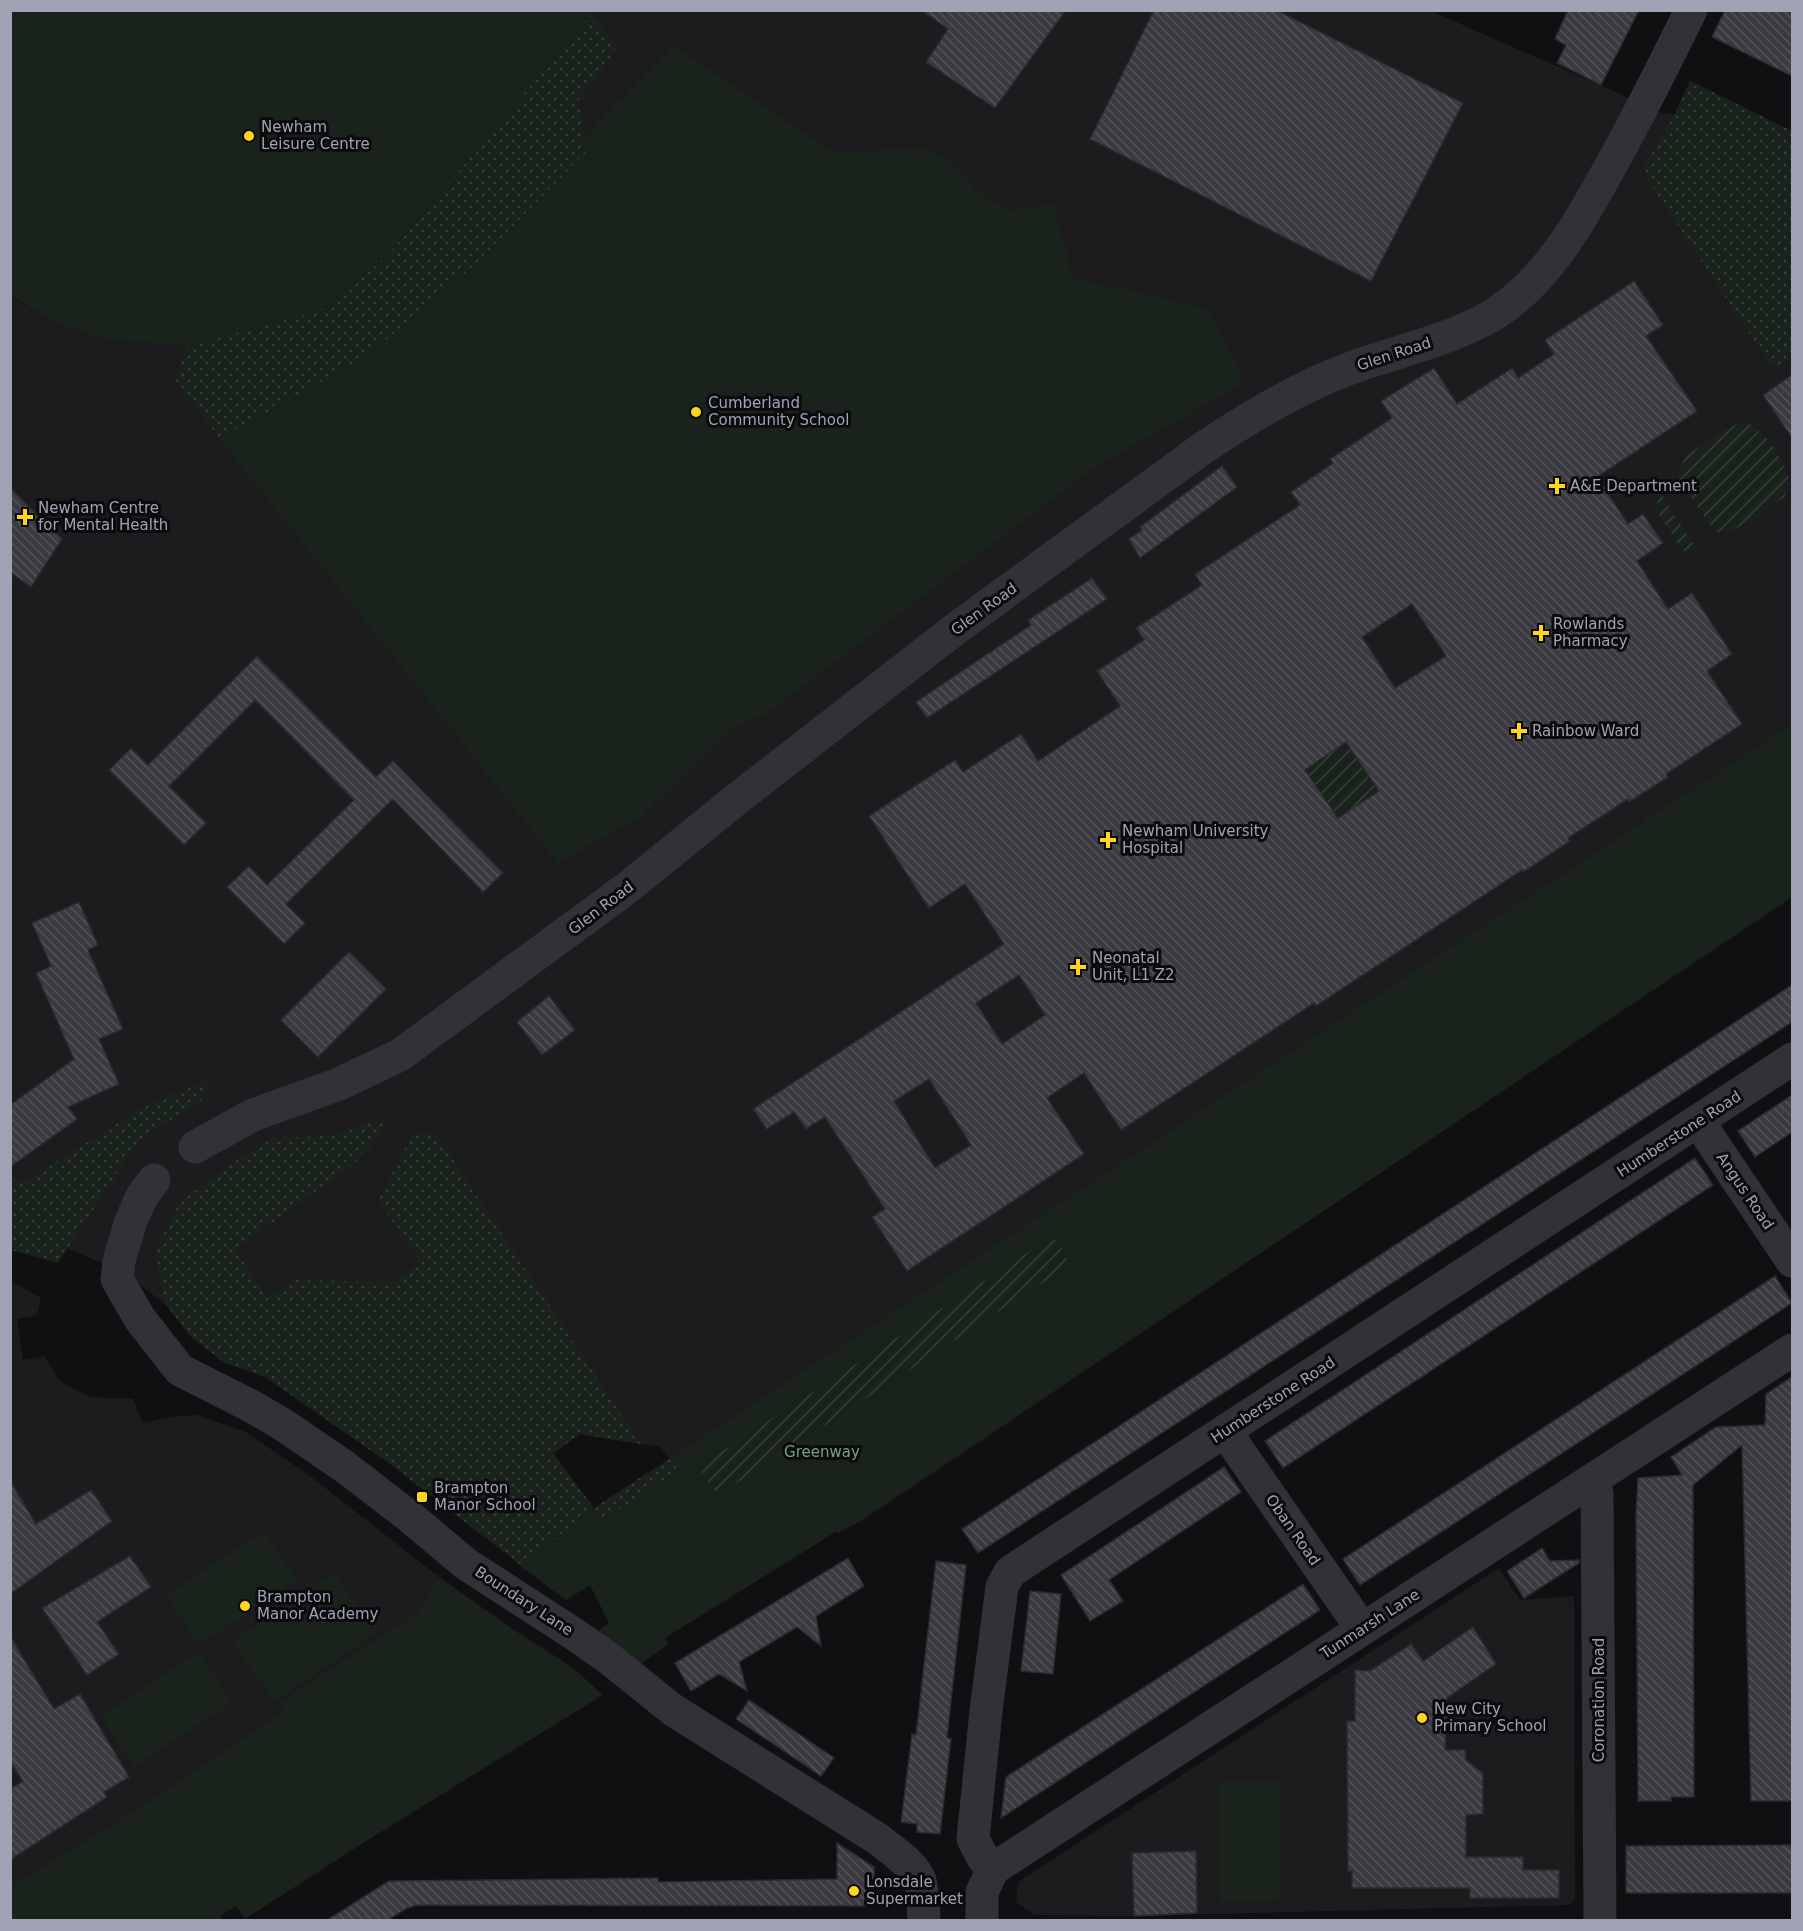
<svg xmlns="http://www.w3.org/2000/svg" width="1803" height="1931" font-family="'DejaVu Sans',sans-serif">
  <style>
    .built { fill: #1c1c1f }
    .grass { fill: url(#grass-dots) }
    .park { fill: #1a221c }
    .garden { fill: url(#garden-furrows) }
    .building { fill: url(#building-back-hatch); stroke: #2b2a2e; stroke-width: 1.5; fill-rule: evenodd }
    .lines { fill: none; stroke-linecap: round; stroke-linejoin: round }
    .minor { stroke: #313137; stroke-width: 33 }
    .poi-dot { fill: #ffd61b; stroke: #0b0b0d; stroke-width: 2 }
    .labels { text-anchor: middle; dominant-baseline: central; stroke-width: 6; stroke-linejoin: round; paint-order: stroke }
    .poi-label { font-size: 15px; fill: #a0a3b4; stroke: #0b0b0d; text-anchor: start }
    .street-label { font-size: 15px; fill: #a0a3b4; stroke: #0b0b0d }
    .park-label { font-size: 15px; fill: #75a17f; stroke: #0b0b0d }
  </style>
  <defs>
    <pattern id="grass-dots" width="8" height="8" patternUnits="userSpaceOnUse" patternTransform="scale(1.5)"><rect width="8" height="8" fill="#1a221c"/><path d="M2 2h.1M6 6h.1" fill="none" stroke="#383f3b" stroke-width="1.8" stroke-linecap="round"/></pattern>
    <pattern id="garden-furrows" width="10" height="10" patternUnits="userSpaceOnUse" patternTransform="scale(1.5)"><rect width="10" height="10" fill="#1a221c"/><path d="M-1 1l2-2M0 10L10 0M9 11l2-2" fill="none" stroke="#383f3b"/></pattern>
    <pattern id="building-back-hatch" width="6" height="6" patternUnits="userSpaceOnUse" patternTransform="scale(1.5)"><rect width="6" height="6" fill="#3a3a40"/><path d="M-1 5l2 2M0 0l6 6M5-1l2 2" fill="none" stroke="#535359"/></pattern>
  </defs>
  <rect width="100%" height="100%" fill="#101012"/>
  <g class="built">
    <path d="M 594,11 L 1431,11 L 1609,89 L 1658,112 L 1674,115 L 1690,81 L 1792,131 L 1792,724 L 670,1458 L 660,1447 L 579,1434 L 553,1454 L 593,1509 L 386,1461 L 265,1377 L 225,1363 L 190,1336 L 164,1303 L 121,1271 L 11,1225 L 10,295 L 54,323 L 104,340 L 186,346 L 320,310 L 387,257 Z"/>
    <path d="M 10,1281 L 41,1298 L 37,1315 L 17,1319 L 23,1360 L 44,1356 L 61,1382 L 90,1397 L 133,1399 L 143,1423 L 170,1417 L 197,1415 L 246,1432 L 310,1476 L 447,1583 L 514,1630 L 11,1920 Z"/>
    <path d="M 1499,1568 L 1520,1600 L 1574,1596 L 1575,1899 L 1570,1905 L 1134,1916 L 1035,1915 L 1016,1902 L 1018,1882 Z"/>
  </g>
  <g class="grass">
    <path d="M 590,14 L 618,46 L 579,99 L 583,138 L 587,151 L 476,264 L 370,354 L 220,439 L 176,381 L 186,346 L 320,310 L 386,257 Z"/>
    <path d="M 1690,81 L 1792,131 L 1792,358 L 1782,365 L 1773,366 L 1767,360 L 1650,184 L 1644,167 L 1674,115 Z"/>
    <path d="M 1792,724 L 1792,897 L 862,1520 L 838,1533 L 837,1531 L 590,1585 L 566,1600 L 386,1461 L 265,1377 L 225,1363 L 190,1336 L 165,1303 L 155,1251 L 180,1202 L 227,1167 L 271,1138 L 331,1136 L 367,1123 L 393,1122 L 353,1165 L 234,1249 L 268,1298 L 294,1280 L 394,1282 L 422,1263 L 378,1201 L 413,1133 L 436,1134 L 641,1444 L 580,1434 L 553,1453 L 594,1508 Z"/>
    <path d="M 206,1081 L 204,1099 L 139,1140 L 58,1263 L 11,1250 L 11,1179 L 25,1181 L 144,1107 Z"/>
  </g>
  <g class="park">
    <path d="M 10,11 L 11,10 L 594,11 L 386,257 L 320,310 L 186,346 L 104,340 L 54,323 L 11,295 Z"/>
    <path d="M 674,46 L 834,153 L 921,147 L 946,159 L 979,193 L 1010,211 L 1053,203 L 1073,278 L 1206,308 L 1243,374 L 1241,385 L 1100,464 L 767,713 L 731,730 L 641,816 L 558,863 L 220,439 L 370,354 L 476,264 L 587,151 L 583,138 Z"/>
    <path d="M 1792,724 L 1792,897 L 862,1520 L 838,1533 L 837,1531 L 665,1638 L 669,1644 L 639,1665 L 603,1636 L 599,1630 L 609,1623 L 590,1585 L 566,1600 L 520,1566 L 593,1509 L 603,1521 L 678,1470 L 670,1458 Z"/>
    <path d="M 264,1531 L 297,1581 L 199,1645 L 166,1595 Z"/>
    <path d="M 335,1573 L 375,1634 L 274,1701 L 232,1641 Z"/>
    <path d="M 439,1577 L 514,1630 L 572,1667 L 603,1695 L 363,1843 L 245,1919 L 236,1906 L 220,1916 L 223,1920 L 11,1920 L 11,1886 L 135,1811 L 283,1712 L 280,1702 L 419,1612 Z"/>
    <path d="M 199,1652 L 232,1702 L 134,1767 L 101,1716 Z"/>
    <path d="M 1279,1781 L 1279,1901 L 1219,1902 L 1218,1782 Z"/>
  </g>
  <g class="garden">
    <path d="M 1744,421 C 1768,434 1784,458 1790,484 L 1784,497 L 1746,524 L 1727,532 L 1717,532 L 1708,522 L 1678,478 C 1679,470 1682,462 1687,456 C 1696,447 1732,425 1744,421 Z"/>
    <path d="M 1662,496 L 1698,551 L 1693,555 L 1682,550 L 1656,510 L 1658,500 Z"/>
    <path d="M 1346,742 L 1379,791 L 1338,818 L 1305,770 Z"/>
    <path d="M 1053,1236 L 1071,1264 L 718,1495 L 698,1467 Z"/>
  </g>
  <g class="building">
    <path d="M 921,10 L 1066,10 L 995,108 L 926,62 L 948,29 Z"/>
    <path d="M 1154,10 L 1276,10 L 1463,103 L 1371,281 L 1090,139 Z"/>
    <path d="M 1568,10 L 1639,10 L 1601,85 L 1557,63 L 1566,45 L 1555,39 Z"/>
    <path d="M 1725,10 L 1792,10 L 1792,76 L 1712,37 Z"/>
    <path d="M 1634,281 L 1663,325 L 1646,336 L 1697,411 L 1597,477 L 1628,524 L 1643,514 L 1663,543 L 1637,561 L 1668,609 L 1692,593 L 1732,654 L 1707,671 L 1742,724 L 1666,774 L 1668,777 L 1629,802 L 1628,799 L 1568,838 L 1570,841 L 1523,872 L 1522,870 L 1316,1006 L 1314,1003 L 1121,1130 L 1084,1073 L 1047,1098 L 1084,1154 L 907,1271 L 872,1217 L 885,1209 L 825,1117 L 806,1129 L 794,1112 L 767,1129 L 753,1109 L 1004,944 L 965,884 L 929,908 L 869,816 L 955,760 L 963,772 L 1021,734 L 1038,761 L 1120,706 L 1097,671 L 1144,640 L 1136,628 L 1202,585 L 1195,574 L 1300,505 L 1291,492 L 1333,463 L 1330,459 L 1392,418 L 1381,401 L 1434,368 L 1457,404 L 1512,368 L 1518,378 L 1554,354 L 1545,340 ZM 1412,604 L 1446,656 L 1395,688 L 1362,637 ZM 1346,742 L 1379,791 L 1338,818 L 1305,770 ZM 1019,975 L 1045,1015 L 1002,1044 L 976,1003 ZM 929,1079 L 971,1145 L 935,1168 L 894,1101 Z"/>
    <path d="M 1792,375 L 1792,438 L 1763,395 Z"/>
    <path d="M 1222,466 L 1237,487 L 1140,558 L 1129,539 L 1142,530 L 1140,527 Z"/>
    <path d="M 10,488 L 62,539 L 31,587 L 10,572 Z"/>
    <path d="M 1092,578 L 1107,599 L 927,718 L 916,702 L 1031,625 L 1028,620 Z"/>
    <path d="M 257,656 L 376,777 L 393,761 L 503,873 L 483,892 L 393,799 L 286,904 L 305,923 L 284,944 L 227,887 L 249,866 L 267,885 L 354,800 L 255,700 L 169,786 L 206,823 L 184,845 L 109,770 L 131,748 L 148,765 Z"/>
    <path d="M 79,902 L 98,945 L 88,950 L 123,1029 L 99,1039 L 119,1084 L 68,1107 L 77,1119 L 10,1167 L 10,1105 L 74,1059 L 36,973 L 51,966 L 32,923 Z"/>
    <path d="M 349,952 L 386,989 L 318,1057 L 281,1020 Z"/>
    <path d="M 1792,985 L 1792,1022 L 978,1553 L 962,1529 Z"/>
    <path d="M 549,996 L 575,1030 L 542,1055 L 517,1022 Z"/>
    <path d="M 1792,1095 L 1792,1132 L 1755,1157 L 1738,1131 Z"/>
    <path d="M 1695,1158 L 1713,1185 L 1283,1468 L 1265,1441 Z"/>
    <path d="M 1775,1276 L 1792,1303 L 1360,1585 L 1343,1559 Z"/>
    <path d="M 1792,1377 L 1792,1801 L 1751,1801 L 1742,1445 L 1693,1485 L 1694,1797 L 1671,1797 L 1671,1801 L 1638,1801 L 1636,1513 L 1638,1478 L 1682,1475 L 1671,1457 L 1716,1427 L 1765,1425 L 1766,1394 Z"/>
    <path d="M 1224,1467 L 1241,1492 L 1109,1580 L 1123,1601 L 1090,1621 L 1061,1575 Z"/>
    <path d="M 10,1481 L 36,1524 L 91,1490 L 112,1521 L 10,1594 Z"/>
    <path d="M 1542,1548 L 1550,1561 L 1579,1560 L 1579,1563 L 1524,1598 L 1507,1571 Z"/>
    <path d="M 130,1556 L 151,1587 L 97,1622 L 119,1654 L 87,1675 L 42,1608 Z"/>
    <path d="M 848,1558 L 864,1586 L 816,1616 L 821,1646 L 797,1627 L 739,1662 L 747,1691 L 719,1674 L 691,1691 L 675,1663 Z"/>
    <path d="M 936,1561 L 966,1565 L 947,1738 L 951,1739 L 940,1834 L 917,1832 L 917,1824 L 901,1822 L 912,1734 L 916,1735 Z"/>
    <path d="M 1303,1584 L 1320,1610 L 1001,1818 L 1006,1777 Z"/>
    <path d="M 1030,1591 L 1061,1594 L 1053,1674 L 1021,1671 Z"/>
    <path d="M 1473,1627 L 1496,1664 L 1447,1698 L 1445,1750 L 1465,1750 L 1466,1760 L 1483,1773 L 1483,1814 L 1466,1815 L 1466,1857 L 1523,1857 L 1523,1870 L 1559,1870 L 1559,1898 L 1470,1898 L 1470,1888 L 1352,1888 L 1352,1871 L 1348,1871 L 1347,1721 L 1355,1721 L 1355,1670 L 1370,1671 L 1411,1644 L 1423,1661 Z"/>
    <path d="M 10,1636 L 54,1709 L 80,1694 L 129,1777 L 104,1792 L 107,1797 L 10,1860 L 10,1789 L 23,1781 L 10,1761 Z"/>
    <path d="M 749,1700 L 834,1758 L 821,1776 L 736,1719 Z"/>
    <path d="M 837,1843 L 874,1867 L 875,1894 L 865,1895 L 865,1906 L 418,1905 L 407,1908 L 388,1920 L 327,1920 L 389,1881 L 658,1878 L 658,1882 L 837,1879 Z"/>
    <path d="M 1792,1845 L 1792,1893 L 1626,1893 L 1626,1846 Z"/>
    <path d="M 1196,1851 L 1197,1913 L 1134,1916 L 1132,1853 Z"/>
  </g>
  <g class="lines">
    <g class="minor">
      <path d="M 1698,1121 L 1792,1261"/>
      <path d="M 195,1147 L 253,1115 L 339,1084 L 400,1055 L 627,888 L 738,798 L 954,630 L 1203,448 C 1250,417 1299,387 1351,368 C 1395,352 1442,342 1484,320 C 1546,287 1581,219 1614,160 C 1641,111 1666,61 1691,10"/>
      <path d="M 154,1180 L 141,1198 L 131,1221 L 119,1261 L 117,1279 L 140,1319 L 180,1370 L 253,1407 L 282,1424 L 345,1467 L 410,1517 L 466,1564 L 574,1634 L 607,1657 L 673,1710 L 878,1839 C 891,1850 911,1862 919,1878 C 924,1890 923,1908 924,1920"/>
      <path d="M 1225,1431 L 1362,1629"/>
      <path d="M 1590,1482 L 1597,1493 L 1600,1920"/>
      <path d="M 993,1869 L 983,1858 L 973,1839 L 986,1711 L 1002,1587 L 1010,1572 L 1792,1059"/>
      <path d="M 982,1920 L 982,1892 L 993,1869 L 1792,1350"/>
    </g>
  </g>
  <g class="poi-dot">
    <circle cx="249" cy="136" r="6"/>
    <circle cx="696" cy="412" r="6"/>
    <path d="M1554 477h6v6h6v6h-6v6h-6v-6h-6v-6h6z"/>
    <path d="M22 508h6v6h6v6h-6v6h-6v-6h-6v-6h6z"/>
    <path d="M1538 624h6v6h6v6h-6v6h-6v-6h-6v-6h6z"/>
    <path d="M1516 722h6v6h6v6h-6v6h-6v-6h-6v-6h6z"/>
    <path d="M1105 831h6v6h6v6h-6v6h-6v-6h-6v-6h6z"/>
    <path d="M1075 958h6v6h6v6h-6v6h-6v-6h-6v-6h6z"/>
    <rect x="416" y="1491" width="12" height="12" rx="3"/>
    <circle cx="245" cy="1606" r="6"/>
    <circle cx="1422" cy="1718" r="6"/>
    <circle cx="854" cy="1891" r="6"/>
  </g>
  <g class="labels">
    <g class="poi-label">
      <text x="261" y="127">Newham<tspan x="261" dy="17">Leisure Centre</tspan></text>
      <text x="708" y="403">Cumberland<tspan x="708" dy="17">Community School</tspan></text>
      <text x="1570" y="486">A&amp;E Department</text>
      <text x="38" y="508">Newham Centre<tspan x="38" dy="17">for Mental Health</tspan></text>
      <text x="1553" y="624">Rowlands<tspan x="1553" dy="17">Pharmacy</tspan></text>
      <text x="1532" y="731">Rainbow Ward</text>
      <text x="1122" y="831">Newham University<tspan x="1122" dy="17">Hospital</tspan></text>
      <text x="1092" y="958">Neonatal<tspan x="1092" dy="17">Unit, L1 Z2</tspan></text>
      <text x="434" y="1488">Brampton<tspan x="434" dy="17">Manor School</tspan></text>
      <text x="257" y="1597">Brampton<tspan x="257" dy="17">Manor Academy</tspan></text>
      <text x="1434" y="1709">New City<tspan x="1434" dy="17">Primary School</tspan></text>
      <text x="866" y="1882">Lonsdale<tspan x="866" dy="17">Supermarket</tspan></text>
    </g>
    <g class="street-label">
      <text transform="translate(1394 354) rotate(-18)">Glen Road</text>
      <text transform="translate(984 609) rotate(-36)">Glen Road</text>
      <text transform="translate(601 908) rotate(-37)">Glen Road</text>
      <text transform="translate(1679 1134) rotate(-33)">Humberstone Road</text>
      <text transform="translate(1745 1191) rotate(56)">Angus Road</text>
      <text transform="translate(1273 1400) rotate(-33)">Humberstone Road</text>
      <text transform="translate(1293 1530) rotate(55)">Oban Road</text>
      <text transform="translate(524 1601) rotate(33)">Boundary Lane</text>
      <text transform="translate(1370 1624) rotate(-33)">Tunmarsh Lane</text>
      <text transform="translate(1599 1700) rotate(-90)">Coronation Road</text>
    </g>
    <g class="park-label">
      <text x="822" y="1452">Greenway</text>
    </g>
  </g>
  <rect width="1803" height="1931" fill="none" stroke="#a0a3b4" stroke-width="24"/>
</svg>
